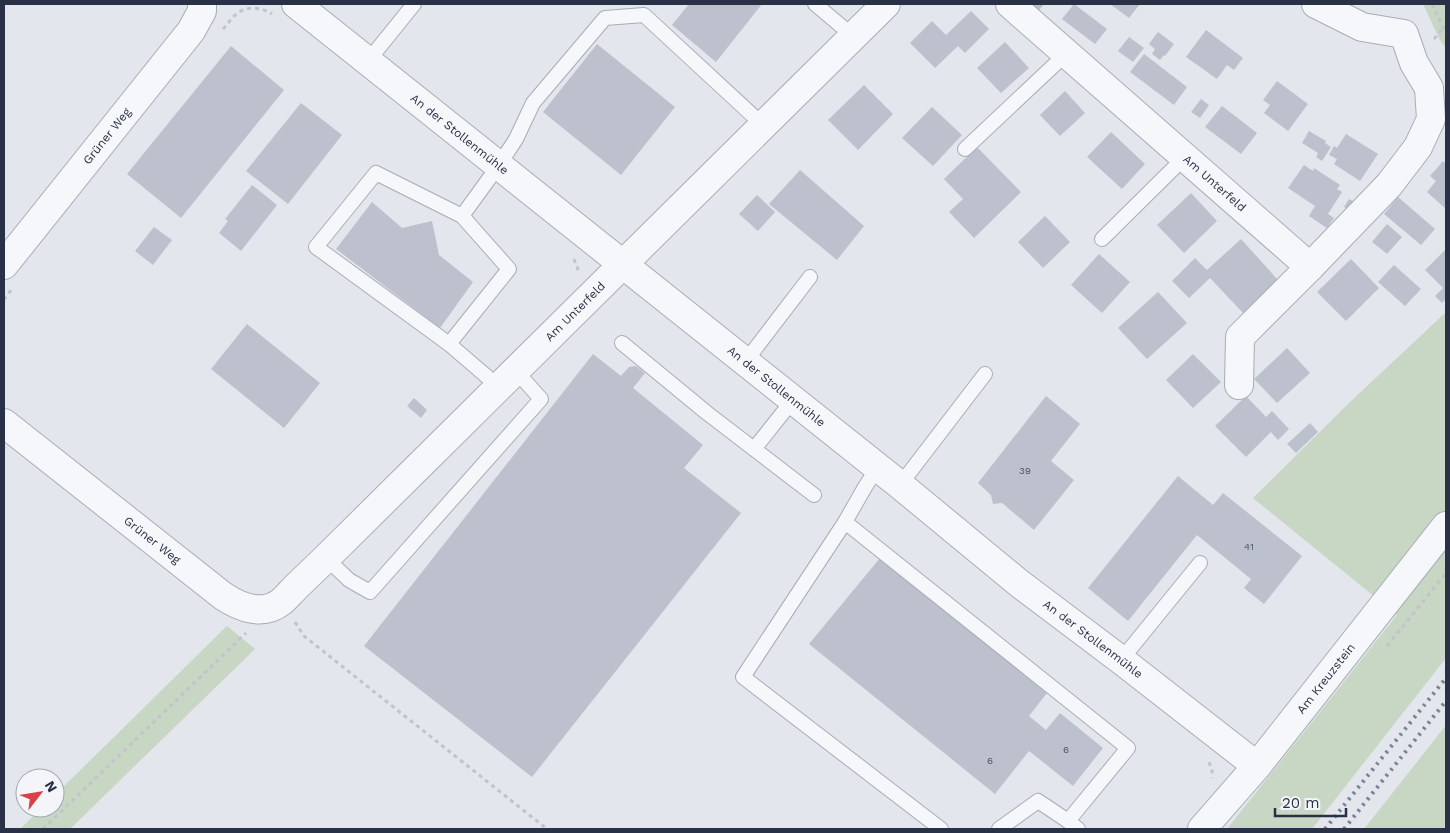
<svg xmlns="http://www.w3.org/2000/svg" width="1450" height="833" font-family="'Work Sans',sans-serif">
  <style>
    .green { fill: #c7d7c4 }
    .building { fill: #bdc1cd }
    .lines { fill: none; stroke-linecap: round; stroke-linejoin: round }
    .service-casing { stroke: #a7acb7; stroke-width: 16 }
    .minor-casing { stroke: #a7acb7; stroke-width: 30 }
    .path { stroke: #c1c4cb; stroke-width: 3; stroke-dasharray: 4 4; stroke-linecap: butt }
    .service { stroke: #f6f7fa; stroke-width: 14 }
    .minor { stroke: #f6f7fa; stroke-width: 28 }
    .rail { stroke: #7b8397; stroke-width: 4; stroke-dasharray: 2.5 5; stroke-linecap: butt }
    .labels { text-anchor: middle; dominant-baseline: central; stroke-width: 4; stroke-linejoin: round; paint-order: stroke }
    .number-label { font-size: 10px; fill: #4e5568 }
    .street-label { font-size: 12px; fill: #293146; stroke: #f3f5f9 }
  </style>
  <rect width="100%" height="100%" fill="#e3e6ec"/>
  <g class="green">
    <path d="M 1423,4 L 1446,4 L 1446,48 L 1440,40 Z"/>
    <path d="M 1446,312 L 1446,658 L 1312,829 L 1227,829 L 1397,615 L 1253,498 L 1349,403 Z"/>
    <path d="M 227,626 L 255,649 L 70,829 L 20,829 L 42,808 L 55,808 L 55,795 Z"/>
    <path d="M 1446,725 L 1446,829 L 1364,829 L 1443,729 Z"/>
  </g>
  <g class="building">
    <path d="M 689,4 L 762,4 L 716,62 L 672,25 Z"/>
    <path d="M 1024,4 L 1044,4 L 1036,14 Z"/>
    <path d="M 1074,4 L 1107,29 L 1095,44 L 1062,19 Z"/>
    <path d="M 1110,4 L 1140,4 L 1129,18 Z"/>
    <path d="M 971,11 L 989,29 L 965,53 L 958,46 L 935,68 L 910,43 L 932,21 L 946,35 Z"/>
    <path d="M 1206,30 L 1243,58 L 1234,70 L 1227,65 L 1217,79 L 1186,57 Z"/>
    <path d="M 1158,32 L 1174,44 L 1165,56 L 1164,55 L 1160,60 L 1152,54 L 1155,49 L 1149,44 Z"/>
    <path d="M 1129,37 L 1144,48 L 1133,62 L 1118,51 Z"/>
    <path d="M 1005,42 L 1029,68 L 1001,93 L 977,68 Z"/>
    <path d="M 597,44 L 675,107 L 621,175 L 543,112 Z"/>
    <path d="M 231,46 L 284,90 L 181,218 L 127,174 Z"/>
    <path d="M 1144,54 L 1187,87 L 1174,105 L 1130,72 Z"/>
    <path d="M 1277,81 L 1308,104 L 1288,131 L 1264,113 L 1270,105 L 1263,100 Z"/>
    <path d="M 864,85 L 893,114 L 858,150 L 828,120 Z"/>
    <path d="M 1065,91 L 1085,113 L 1060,136 L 1040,115 Z"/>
    <path d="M 1201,99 L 1209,105 L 1200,118 L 1191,112 Z"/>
    <path d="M 301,103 L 342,135 L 288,204 L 246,171 Z"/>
    <path d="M 1222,106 L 1257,133 L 1241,154 L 1205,127 Z"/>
    <path d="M 932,107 L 962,135 L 933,166 L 902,138 Z"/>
    <path d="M 1309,131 L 1326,141 L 1325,143 L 1331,147 L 1322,161 L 1316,157 L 1318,153 L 1302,143 Z"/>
    <path d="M 1111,132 L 1145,164 L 1122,189 L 1087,157 Z"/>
    <path d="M 1346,134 L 1378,154 L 1360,181 L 1334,164 L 1337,159 L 1329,155 L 1334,146 L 1337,148 Z"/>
    <path d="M 977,147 L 1021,192 L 974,238 L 949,212 L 963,199 L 944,179 Z"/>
    <path d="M 1443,161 L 1446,164 L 1446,209 L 1427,192 L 1436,181 L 1430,176 Z"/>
    <path d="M 1304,165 L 1313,171 L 1314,168 L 1340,185 L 1337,189 L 1342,192 L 1328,214 L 1334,218 L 1327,228 L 1309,216 L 1315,206 L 1288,188 Z"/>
    <path d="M 800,170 L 864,226 L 837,260 L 769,204 Z"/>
    <path d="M 252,185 L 277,205 L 241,251 L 219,233 L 228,221 L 225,219 Z"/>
    <path d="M 1191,193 L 1217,221 L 1184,253 L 1157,225 Z"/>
    <path d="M 757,195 L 775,212 L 758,231 L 739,214 Z"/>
    <path d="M 1398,197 L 1435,229 L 1421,245 L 1384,214 Z"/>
    <path d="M 1349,199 L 1358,204 L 1353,212 L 1344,207 Z"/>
    <path d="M 372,202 L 402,228 L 432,221 L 439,255 L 473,282 L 440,328 L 336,249 Z"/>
    <path d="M 1045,216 L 1070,242 L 1043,268 L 1018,242 Z"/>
    <path d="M 1387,224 L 1402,237 L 1387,254 L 1372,242 Z"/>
    <path d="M 154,227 L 172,240 L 153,265 L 135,251 Z"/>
    <path d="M 1241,239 L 1278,280 L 1243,313 L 1210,278 L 1189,298 L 1172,281 L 1195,258 L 1207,270 Z"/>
    <path d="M 1446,249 L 1446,299 L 1442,303 L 1435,296 L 1443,288 L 1425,270 Z"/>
    <path d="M 1099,254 L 1130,282 L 1102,313 L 1071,285 Z"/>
    <path d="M 1351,259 L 1379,288 L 1346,321 L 1317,292 Z"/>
    <path d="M 1394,265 L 1421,289 L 1405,306 L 1378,282 Z"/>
    <path d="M 1158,292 L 1187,323 L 1147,359 L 1118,328 Z"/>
    <path d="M 247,324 L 320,383 L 284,428 L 211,369 Z"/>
    <path d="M 1287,348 L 1310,373 L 1277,403 L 1254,379 Z"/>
    <path d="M 593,354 L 621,376 L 629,367 L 636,366 L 645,373 L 633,388 L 703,445 L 684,468 L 741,513 L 532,777 L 364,646 Z"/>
    <path d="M 1193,354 L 1221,382 L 1193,408 L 1166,380 Z"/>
    <path d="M 1046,396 L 1080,424 L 1051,461 L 1074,480 L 1034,530 L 1002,503 L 993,504 L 991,495 L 978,483 Z"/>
    <path d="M 1246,396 L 1266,417 L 1272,411 L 1289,429 L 1278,440 L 1271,432 L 1246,457 L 1215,426 Z"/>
    <path d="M 414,398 L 427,410 L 421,418 L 407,406 Z"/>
    <path d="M 1310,423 L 1318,432 L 1296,453 L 1287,444 Z"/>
    <path d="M 1178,476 L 1213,505 L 1223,493 L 1302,556 L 1264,604 L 1244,588 L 1251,579 L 1197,535 L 1128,621 L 1088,588 Z"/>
    <path d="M 880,558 L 1047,693 L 1029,716 L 1046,730 L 1060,713 L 1103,748 L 1073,786 L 1029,751 L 995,794 L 809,644 Z"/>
  </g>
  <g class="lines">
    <defs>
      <g id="service">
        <path d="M 815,4 L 853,36"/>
        <path d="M 368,61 L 414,4"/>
        <path d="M 965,149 L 1067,53"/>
        <path d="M 462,216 L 376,173 L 316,247 L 449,344 L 509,269 L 462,216 L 499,165 L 516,139 L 533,103 L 605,18 L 644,15 L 763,125"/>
        <path d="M 1102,239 L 1185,157"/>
        <path d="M 622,343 L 707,413 L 754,449 L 793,400"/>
        <path d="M 449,344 L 499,387"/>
        <path d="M 745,362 L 810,277"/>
        <path d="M 754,449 L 814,495"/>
        <path d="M 878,467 L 865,487 L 845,522 L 743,677 L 941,829"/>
        <path d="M 900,485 L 985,374"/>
        <path d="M 845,522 L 1128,748 L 1068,821 L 1038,801 L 999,829"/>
        <path d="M 326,558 L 349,580 L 370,592 L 541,399 L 515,370"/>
        <path d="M 1121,660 L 1200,563"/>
        <path d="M 1068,821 L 1078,829"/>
      </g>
      <g id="minor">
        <path id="s1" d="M 296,4 L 900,485 L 1020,584 L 1121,660 L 1257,766"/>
        <path id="s2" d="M 1010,4 L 1310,267 L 1240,337 L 1239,385"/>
        <path id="s3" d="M 4,265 L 191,31 L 202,11 L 202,4"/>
        <path d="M 1310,267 L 1389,185 L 1418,147 L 1431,119 L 1429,88 L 1414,63 L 1404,34 L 1362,27 L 1316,4"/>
        <path id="s4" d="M 4,423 L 223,596 C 241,608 263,616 281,602 C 286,598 290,593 295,588 C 305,578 316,568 326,558 L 886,4"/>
        <path id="s5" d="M 1202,829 L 1257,766 L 1446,526"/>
      </g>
    </defs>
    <use href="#service" class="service-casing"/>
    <use href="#minor" class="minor-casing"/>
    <g class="path">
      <path d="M 1432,4 L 1446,33"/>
      <path d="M 223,29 C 228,24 234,14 241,11 C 251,6 263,8 272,14"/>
      <path d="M 1434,39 L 1443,28"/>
      <path d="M 574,259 L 579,272"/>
      <path d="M 4,300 L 11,290"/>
      <path d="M 295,622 L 304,636 L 547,829"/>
      <path d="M 1387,646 L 1446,573"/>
      <path d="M 1209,762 L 1212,770 L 1212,778"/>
      <path d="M 43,829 L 246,633"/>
    </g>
    <use href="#service" class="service"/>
    <use href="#minor" class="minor"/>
    <g class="rail">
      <path d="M 1325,829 L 1446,678"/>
      <path d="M 1344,829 L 1446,701"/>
    </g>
  </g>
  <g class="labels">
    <g class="number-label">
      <text x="1025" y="470">39</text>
      <text x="1249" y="546">41</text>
      <text x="1066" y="749">6</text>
      <text x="990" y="760">6</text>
    </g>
    <g class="street-label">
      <text stroke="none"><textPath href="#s1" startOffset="209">An der Stollenmühle</textPath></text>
      <text stroke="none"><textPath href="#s3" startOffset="165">Grüner Weg</textPath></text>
      <text stroke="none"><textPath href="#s2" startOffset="272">Am Unterfeld</textPath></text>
      <text stroke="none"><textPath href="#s4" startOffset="755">Am Unterfeld</textPath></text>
      <text stroke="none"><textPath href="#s1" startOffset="614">An der Stollenmühle</textPath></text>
      <text stroke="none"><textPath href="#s4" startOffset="189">Grüner Weg</textPath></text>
      <text stroke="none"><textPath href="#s1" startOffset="1019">An der Stollenmühle</textPath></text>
      <text stroke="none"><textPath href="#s5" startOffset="195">Am Kreuzstein</textPath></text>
    </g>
  </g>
  <rect width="1450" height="833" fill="none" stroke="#293146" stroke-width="10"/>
  <g transform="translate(40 793) rotate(59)"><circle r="24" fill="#f3f5f9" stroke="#a2a7b1"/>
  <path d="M0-4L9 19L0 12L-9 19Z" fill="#da4049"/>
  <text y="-8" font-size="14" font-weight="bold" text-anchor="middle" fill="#293146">N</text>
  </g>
  <path d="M1275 808v8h71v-8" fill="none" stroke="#293146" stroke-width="2.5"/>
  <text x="1282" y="808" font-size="15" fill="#293146" stroke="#f3f5f9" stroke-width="4" paint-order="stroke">20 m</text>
</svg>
